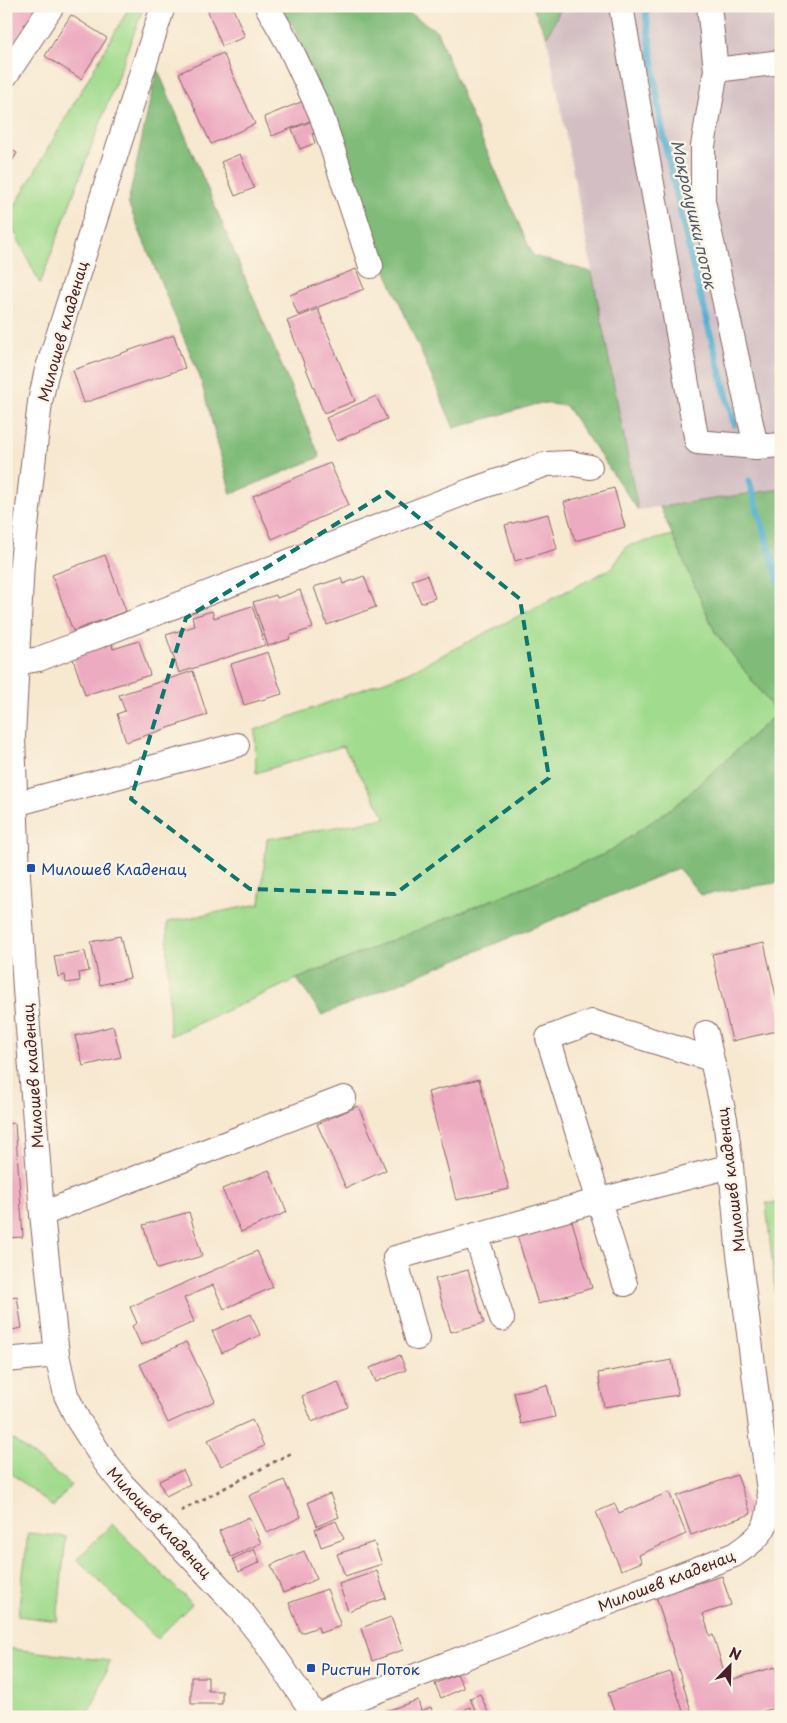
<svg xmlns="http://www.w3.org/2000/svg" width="787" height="1723" font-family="'Playpen Sans',sans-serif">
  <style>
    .industrial { fill: #d2bec3 }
    .green { fill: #a1db8e; stroke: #767d5c }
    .forest { fill: #80bb79; stroke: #656d52 }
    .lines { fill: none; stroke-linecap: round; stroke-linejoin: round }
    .stream { stroke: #52afd0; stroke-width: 7 }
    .building { fill: #edabc1 }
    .minor-casing { stroke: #876565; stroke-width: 26 }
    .path { stroke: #876565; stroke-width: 3; stroke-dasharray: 4 4; stroke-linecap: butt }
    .minor { stroke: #fff; stroke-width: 24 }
    .marked { fill: none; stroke: #0f766e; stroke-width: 4; stroke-dasharray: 10 6; stroke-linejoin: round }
    .transit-dot { fill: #1a4fb4; stroke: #fcf5e5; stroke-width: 2 }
    .labels { text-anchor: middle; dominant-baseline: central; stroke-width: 4.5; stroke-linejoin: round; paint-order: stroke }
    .street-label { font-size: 15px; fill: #4a1f2b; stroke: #fcf5e5 }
    .transit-label { font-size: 15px; fill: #164399; stroke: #fcf5e5; text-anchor: start }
    .water-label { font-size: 16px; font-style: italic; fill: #4d596d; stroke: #fcf5e5 }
  </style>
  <rect width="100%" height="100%" fill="#fcf5e5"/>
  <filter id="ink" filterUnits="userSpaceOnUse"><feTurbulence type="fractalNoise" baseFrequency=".02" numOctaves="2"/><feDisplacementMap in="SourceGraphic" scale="10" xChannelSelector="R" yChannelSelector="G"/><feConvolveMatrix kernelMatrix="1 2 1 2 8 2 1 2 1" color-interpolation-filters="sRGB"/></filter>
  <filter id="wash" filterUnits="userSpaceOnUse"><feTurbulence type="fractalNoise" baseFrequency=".0096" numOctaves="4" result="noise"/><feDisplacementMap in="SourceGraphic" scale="20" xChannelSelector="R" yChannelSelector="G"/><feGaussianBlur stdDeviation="1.12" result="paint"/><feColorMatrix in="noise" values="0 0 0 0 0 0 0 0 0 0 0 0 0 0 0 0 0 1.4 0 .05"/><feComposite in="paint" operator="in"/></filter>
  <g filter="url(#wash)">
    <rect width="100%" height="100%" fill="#f7e8d0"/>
    <path class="industrial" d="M 561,6 L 781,6 L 781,489 L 638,510 L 546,32 Z"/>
    <g class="green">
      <path d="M 130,6 L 144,6 L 40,284 L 8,218 Z"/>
      <path d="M 673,535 L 715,632 L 777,713 L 680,802 L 607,853 L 297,979 L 170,1036 L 167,922 L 260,904 L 267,839 L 386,818 L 343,746 L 256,773 L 255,730 L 409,672 L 612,568 L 627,546 Z"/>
      <path d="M 766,1203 L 781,1203 L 781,1347 Z"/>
      <path d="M 6,1434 L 71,1485 L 53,1507 L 6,1469 Z"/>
      <path d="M 112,1524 L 192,1604 L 157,1639 L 77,1559 Z"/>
      <path d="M 28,1533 L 66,1537 L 57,1621 L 18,1616 Z"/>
      <path d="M 6,1648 L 110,1661 L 91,1710 L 66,1717 L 6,1717 Z"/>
    </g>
    <g class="forest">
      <path d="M 279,6 L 398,6 L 437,31 L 467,106 L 533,256 L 592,272 L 638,510 L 566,406 L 541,403 L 454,428 L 381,260 L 328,110 L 292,24 Z"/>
      <path d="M 532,6 L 562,6 L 547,37 Z"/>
      <path d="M 157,68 L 320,457 L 231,494 L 200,377 L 128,203 Z"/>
      <path d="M 781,489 L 781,882 L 701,895 L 678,868 L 322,1015 L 297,979 L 607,853 L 680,802 L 777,713 L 715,632 L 660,507 Z"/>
    </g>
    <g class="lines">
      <g class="stream">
        <path d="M 645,6 L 661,125 L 696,279 L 734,424"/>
        <path d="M 749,481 L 781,587"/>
      </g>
    </g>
    <g id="blocks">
      <g class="building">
        <path d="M 6,6 L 39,6 L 6,55 Z"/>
        <path d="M 214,6 L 232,6 L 245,37 L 222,46 L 207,9 Z"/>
        <path d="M 71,15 L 107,38 L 81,79 L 45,56 Z"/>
        <path d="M 223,53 L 255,124 L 211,144 L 179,73 Z"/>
        <path d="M 306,100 L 314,119 L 272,136 L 264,117 Z"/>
        <path d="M 318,119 L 322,130 L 312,134 L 315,143 L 300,149 L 292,129 Z"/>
        <path d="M 6,146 L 17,153 L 6,171 Z"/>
        <path d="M 240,154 L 254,188 L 235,196 L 221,162 Z"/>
        <path d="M 356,269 L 364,289 L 298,315 L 290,295 Z"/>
        <path d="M 318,309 L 355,401 L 324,413 L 287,321 Z"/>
        <path d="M 174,335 L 185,368 L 84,403 L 73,370 Z"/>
        <path d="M 376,396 L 387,419 L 337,441 L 326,418 Z"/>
        <path d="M 330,463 L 349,505 L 272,539 L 253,496 Z"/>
        <path d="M 614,488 L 625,527 L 575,541 L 564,502 Z"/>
        <path d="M 548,514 L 557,549 L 515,561 L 505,525 Z"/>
        <path d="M 105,555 L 126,611 L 73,631 L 52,575 Z"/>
        <path d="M 427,575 L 435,598 L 421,603 L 412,580 Z"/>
        <path d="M 364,576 L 376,607 L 327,625 L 314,587 L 341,578 L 343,584 Z"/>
        <path d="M 300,590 L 313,628 L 289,636 L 290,639 L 268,646 L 253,602 L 276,595 L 277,598 Z"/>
        <path d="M 252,606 L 265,645 L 179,673 L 166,635 L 195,626 L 192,617 L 212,611 L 214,618 Z"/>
        <path d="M 139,641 L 150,675 L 85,695 L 72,656 L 112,643 L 113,649 Z"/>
        <path d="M 268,652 L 282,694 L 244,705 L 231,664 Z"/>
        <path d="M 193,671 L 207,715 L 126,742 L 117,714 L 125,711 L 119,695 Z"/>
        <path d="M 120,936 L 130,978 L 100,985 L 91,942 Z"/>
        <path d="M 764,943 L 781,1018 L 781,1030 L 732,1041 L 712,954 Z"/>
        <path d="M 85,951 L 89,971 L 79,973 L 80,981 L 66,983 L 65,975 L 58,977 L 54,956 Z"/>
        <path d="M 113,1026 L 121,1057 L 83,1066 L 75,1036 Z"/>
        <path d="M 479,1079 L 509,1189 L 456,1200 L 428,1092 Z"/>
        <path d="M 358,1106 L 386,1170 L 346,1188 L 317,1124 Z"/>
        <path d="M 15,1123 L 23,1237 L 6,1238 L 6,1124 Z"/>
        <path d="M 269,1170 L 287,1212 L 241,1232 L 222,1189 Z"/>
        <path d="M 189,1212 L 202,1256 L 157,1269 L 143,1225 Z"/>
        <path d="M 571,1218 L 592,1288 L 538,1304 L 517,1235 Z"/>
        <path d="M 257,1251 L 273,1287 L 224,1309 L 213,1285 L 184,1298 L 194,1322 L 141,1345 L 132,1326 L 137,1323 L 130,1307 Z"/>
        <path d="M 468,1270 L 484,1323 L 451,1332 L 435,1279 Z"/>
        <path d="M 17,1296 L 22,1328 L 6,1331 L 6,1298 Z"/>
        <path d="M 251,1314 L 260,1335 L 222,1353 L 212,1331 Z"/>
        <path d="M 186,1342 L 215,1401 L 168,1423 L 140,1364 Z"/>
        <path d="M 400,1355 L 406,1370 L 376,1382 L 370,1368 Z"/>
        <path d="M 672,1360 L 678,1395 L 604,1407 L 598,1373 Z"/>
        <path d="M 338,1382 L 348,1407 L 312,1422 L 302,1396 Z"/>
        <path d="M 547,1385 L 555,1417 L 521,1424 L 514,1392 Z"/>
        <path d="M 252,1420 L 264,1446 L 221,1466 L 208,1440 Z"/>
        <path d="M 183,1470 L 190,1484 L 166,1496 L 159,1481 Z"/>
        <path d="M 737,1475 L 751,1514 L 691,1535 L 677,1496 Z"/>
        <path d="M 284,1480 L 301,1517 L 267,1533 L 249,1496 Z"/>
        <path d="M 669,1492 L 686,1534 L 639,1555 L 642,1562 L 621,1570 L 596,1512 L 615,1504 L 619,1513 Z"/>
        <path d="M 330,1494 L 339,1517 L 317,1526 L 308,1502 Z"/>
        <path d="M 249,1517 L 261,1543 L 231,1557 L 219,1531 Z"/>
        <path d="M 336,1521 L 344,1539 L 321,1547 L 315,1529 Z"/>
        <path d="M 374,1542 L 382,1564 L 345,1576 L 337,1554 Z"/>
        <path d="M 254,1549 L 260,1562 L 239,1572 L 233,1559 Z"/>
        <path d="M 304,1551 L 317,1579 L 283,1593 L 271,1565 Z"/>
        <path d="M 377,1571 L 386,1598 L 348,1611 L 339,1584 Z"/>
        <path d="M 722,1576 L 731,1605 L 703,1614 L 710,1636 L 713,1635 L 727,1681 L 775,1667 L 781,1686 L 781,1706 L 744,1717 L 693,1717 L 656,1596 Z"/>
        <path d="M 327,1589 L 341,1626 L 320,1633 L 318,1627 L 301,1633 L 289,1603 Z"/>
        <path d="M 391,1617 L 403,1650 L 372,1661 L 361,1628 Z"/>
        <path d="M 670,1672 L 685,1717 L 616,1717 L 608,1693 Z"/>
        <path d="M 457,1674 L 464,1688 L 441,1698 L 435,1684 Z"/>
        <path d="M 191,1677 L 208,1677 L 208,1691 L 222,1691 L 222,1704 L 191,1704 Z"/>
        <path d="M 480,1694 L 490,1717 L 478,1717 L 470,1698 Z"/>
        <path d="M 418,1700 L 421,1711 L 431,1707 L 434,1717 L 389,1717 L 386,1711 Z"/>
        <path d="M 470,1707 L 475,1717 L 452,1717 Z"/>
      </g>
    </g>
  </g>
  <g filter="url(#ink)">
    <use href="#blocks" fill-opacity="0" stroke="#876565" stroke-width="1"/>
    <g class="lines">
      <defs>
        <g id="minor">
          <path d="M 163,6 L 46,374 L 40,402 L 22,562 L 13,737 L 18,876 L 25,989 L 42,1214 L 57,1355 L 66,1395 L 78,1420 L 105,1462 L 123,1485 L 239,1608 L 261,1636 L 316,1717"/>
          <path d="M 267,6 L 289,45 L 321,114 L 371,266"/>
          <path d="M 621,6 L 697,442 L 756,447 L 781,445"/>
          <path d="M 709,6 L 716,70 L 703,146 L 703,201 L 756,447"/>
          <path d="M 716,70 L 781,62"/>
          <path d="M 6,75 L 52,6"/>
          <path d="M 6,662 L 16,663 L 39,659 L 472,490 L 547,464 L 570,463 L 590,467"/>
          <path d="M 15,804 L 237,745"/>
          <path d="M 42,1214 L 344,1098"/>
          <path d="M 476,1235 L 502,1319"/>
          <path d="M 625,1284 L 548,1038 L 592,1022 L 711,1059"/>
          <path d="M 417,1338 L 395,1258 L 600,1200 L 731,1166"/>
          <path d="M 6,1360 L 57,1355"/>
          <path d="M 318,1717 L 347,1702 L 734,1555 C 759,1538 769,1530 770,1499 L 738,1246 L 731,1166 L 725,1119 L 706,1033"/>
        </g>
      </defs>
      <use href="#minor" class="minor-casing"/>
      <path class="path" d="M 181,1511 L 293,1452"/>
      <use href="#minor" class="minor"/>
    </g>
  </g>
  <path class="marked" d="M 387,492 L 520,599 L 549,778 L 395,894 L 250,889 L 131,799 L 186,618 Z"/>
  <g class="transit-dot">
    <rect x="26" y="863" width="10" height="10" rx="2.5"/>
    <rect x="306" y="1663" width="10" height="10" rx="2.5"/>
  </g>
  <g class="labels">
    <g class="street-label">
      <text transform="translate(62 331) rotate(-74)">Милошев кладенац</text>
      <text transform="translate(32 1076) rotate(-94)">Милошев кладенац</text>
      <text transform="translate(730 1180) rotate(-97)">Милошев кладенац</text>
      <text transform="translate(160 1522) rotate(47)">Милошев кладенац</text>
      <text transform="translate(666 1580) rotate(-21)">Милошев кладенац</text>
    </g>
    <g class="transit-label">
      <text x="41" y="868">Милошев Кладенац</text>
      <text x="321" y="1668">Ристин Поток</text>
    </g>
    <g class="water-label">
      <text transform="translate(695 214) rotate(77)">Мокролушки поток</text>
    </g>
  </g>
  <rect width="787" height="1723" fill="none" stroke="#fcf5e5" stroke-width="25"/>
  <g transform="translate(730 1666) rotate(23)" stroke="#fcf5e5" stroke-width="4" paint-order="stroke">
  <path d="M0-4L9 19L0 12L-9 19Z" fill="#4a1f2b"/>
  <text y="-8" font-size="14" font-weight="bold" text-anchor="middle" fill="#4a1f2b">N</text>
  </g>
</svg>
